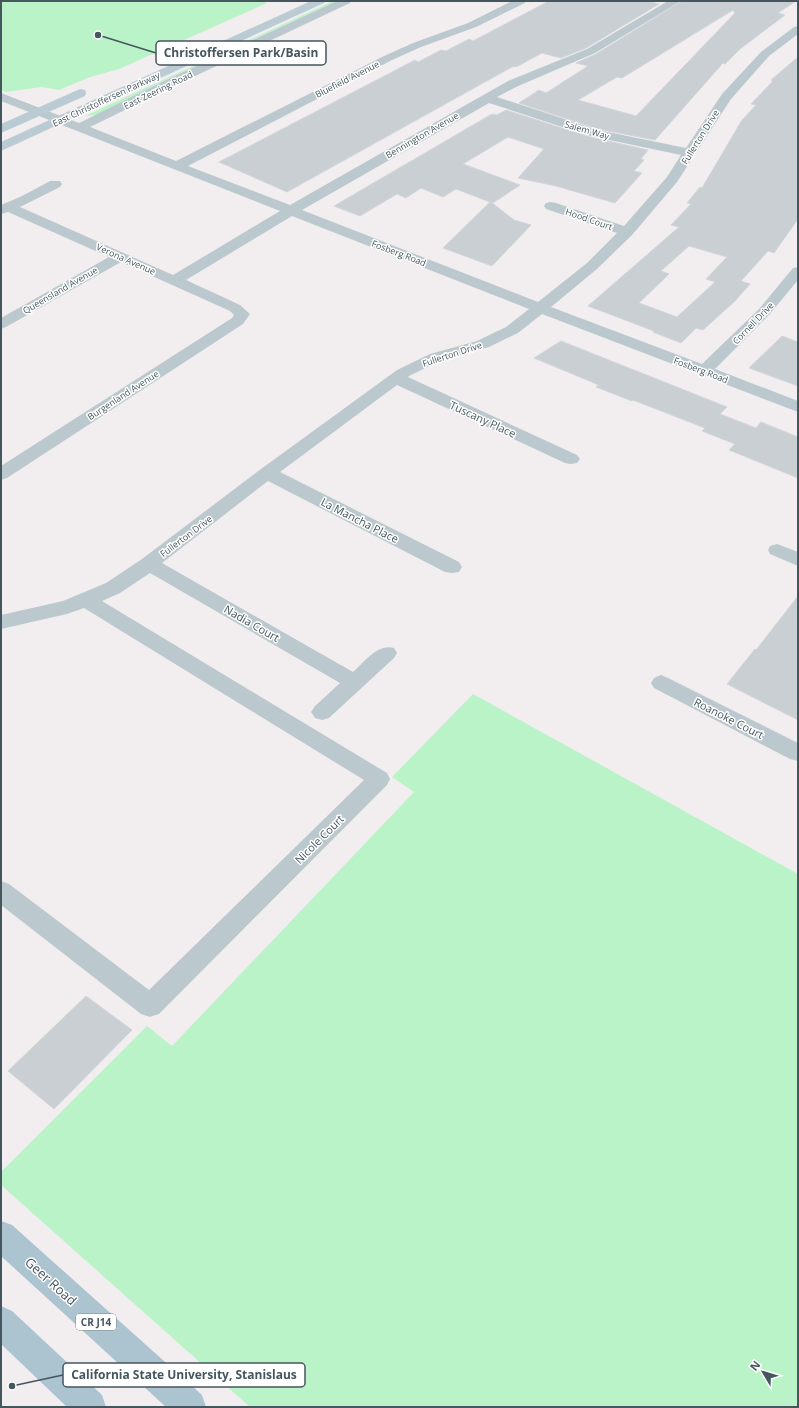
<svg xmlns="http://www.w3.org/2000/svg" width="799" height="1408" font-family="'Open Sans',sans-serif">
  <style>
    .green { fill: #b9f3c7 }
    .building { fill: #cacfd4; stroke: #d2d6db; fill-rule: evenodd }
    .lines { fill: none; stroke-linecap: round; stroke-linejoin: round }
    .street { fill: #bbc9cf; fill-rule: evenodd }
    .secondary { fill: #bbcbd4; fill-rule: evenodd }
    .primary { fill: #acc3d0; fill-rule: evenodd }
    .labels { text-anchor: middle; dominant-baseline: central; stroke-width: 3; stroke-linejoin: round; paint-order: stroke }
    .far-street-label { font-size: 9px; fill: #45565e; stroke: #fff }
    .shield { fill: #fff; stroke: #7d898e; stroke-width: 1 }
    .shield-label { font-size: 10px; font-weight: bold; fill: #45565e }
    .street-label { font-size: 11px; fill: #45565e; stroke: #fff }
    .near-street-label { font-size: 13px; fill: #45565e; stroke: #fff }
    .leader { fill: none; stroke: #45565e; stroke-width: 1.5 }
    .callout-dot { fill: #45565e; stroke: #fff; stroke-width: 1.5 }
    .callout { fill: #fff; stroke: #45565e; stroke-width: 1.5 }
    .callout-label { font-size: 12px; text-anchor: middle; font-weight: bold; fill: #45565e }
  </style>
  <rect width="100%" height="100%" fill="#f2eeef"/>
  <g class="green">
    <path d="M 1,1 L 261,1 L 267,3 L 119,69 L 90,77 L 59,90 L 42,87 L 6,92 L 1,90 Z"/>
    <path d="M 333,1 L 337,1 L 157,84 L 97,115 L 85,116 Z"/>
    <path d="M 473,694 L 798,874 L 798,1407 L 250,1407 L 1,1185 L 1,1172 L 147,1026 L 172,1046 L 414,792 L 392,777 Z"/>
  </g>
  <g class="building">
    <path d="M 549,1 L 647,1 L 659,4 L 586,48 L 561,58 L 542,53 L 518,66 L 512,67 L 287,192 L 219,162 L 415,60 L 418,62 L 441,50 L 446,51 L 469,39 L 473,41 Z"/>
    <path d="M 682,1 L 796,1 L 778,13 L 785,15 L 740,49 L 725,64 L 723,63 L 655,140 L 598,129 L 519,103 L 539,90 L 546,93 L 588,66 L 576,63 L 596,54 ZM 733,10 L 735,13 L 636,116 L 578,100 L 617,77 L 622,78 Z"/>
    <path d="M 798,57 L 798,219 L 774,253 L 768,251 L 741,281 L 750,284 L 735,301 L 703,330 L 696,328 L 681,343 L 653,332 L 654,331 L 588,306 L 679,227 L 671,225 L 691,204 L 687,203 L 700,187 L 702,188 L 742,120 L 756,105 L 751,104 L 773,81 L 771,80 ZM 689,246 L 727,257 L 706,279 L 715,282 L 677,317 L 639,303 L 669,274 L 661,271 Z"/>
    <path d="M 506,110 L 590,137 L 648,150 L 641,159 L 644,160 L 634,171 L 642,173 L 615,203 L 556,186 L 518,178 L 544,149 L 508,137 L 463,164 L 520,185 L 493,203 L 491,202 L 514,220 L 531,225 L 492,266 L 443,248 L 490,202 L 456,189 L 443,197 L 421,188 L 406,198 L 397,194 L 360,216 L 334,206 L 492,114 L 497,115 Z"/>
    <path d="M 782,336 L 798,342 L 798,386 L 749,368 Z"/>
    <path d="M 561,341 L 727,407 L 720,414 L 756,428 L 761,422 L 798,437 L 798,478 L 729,450 L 735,444 L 702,431 L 705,428 L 633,400 L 632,401 L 596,387 L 599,385 L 534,358 Z"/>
    <path d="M 798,596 L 798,720 L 727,684 L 755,649 L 756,650 Z"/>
    <path d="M 86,996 L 132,1030 L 54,1109 L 8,1071 Z"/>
  </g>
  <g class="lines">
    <g class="street">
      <path d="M 337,1 L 351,1 L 350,3 L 172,87 L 90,127 L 176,161 L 384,56 L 413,43 L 468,23 L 512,1 L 526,1 L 525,3 L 476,27 L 421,47 L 392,60 L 188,166 L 290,205 L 508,81 L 587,49 L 668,1 L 681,1 L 595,53 L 516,87 L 497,97 L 598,130 L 686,148 L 722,94 L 761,52 L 794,27 L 798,26 L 798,34 L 769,56 L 731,99 L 677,182 L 632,235 L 597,269 L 551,307 L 702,364 L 759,309 L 793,268 L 798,267 L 798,280 L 769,315 L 715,369 L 798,401 L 798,412 L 542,314 L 518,333 L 489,347 L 442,360 L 409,376 L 408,377 L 577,455 L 580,459 L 577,463 L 571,464 L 565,463 L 397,385 L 280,472 L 459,562 L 462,567 L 459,572 L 452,573 L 445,572 L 268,481 L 162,563 L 353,672 C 365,661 378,643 394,648 L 397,653 L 394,658 L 329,718 L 322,720 L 315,718 L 311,712 L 315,706 L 340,683 L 150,573 L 120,593 L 102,601 L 387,773 L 390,779 L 387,785 L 159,1014 L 150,1017 L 141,1014 L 1,905 L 1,881 L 9,884 L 149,990 L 364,780 L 84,608 L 67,614 L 1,629 L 1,615 L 63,601 L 106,583 L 142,559 L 261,469 L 397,370 L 430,354 L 477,341 L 506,327 L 529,309 L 292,216 L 186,280 L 240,305 L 250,314 L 243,324 L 7,478 L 1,480 L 1,466 L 232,318 L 234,315 L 230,311 L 121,262 L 6,327 L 1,329 L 1,318 L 109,257 L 8,212 L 1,214 L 1,205 L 22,196 L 50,181 L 60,181 L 62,184 L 60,187 L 20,207 L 173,275 L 280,211 L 1,101 L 1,93 L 79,123 L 164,81 ZM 489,103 L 590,136 L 681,155 L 667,177 L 624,226 L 556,203 L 551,202 L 546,203 L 544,206 L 546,209 L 617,233 L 587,263 L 538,302 L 302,210 Z"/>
      <path d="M 777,544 L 798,552 L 798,566 L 770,554 L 768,550 L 770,546 Z"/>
      <path d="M 661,675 L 668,678 L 798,743 L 798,761 L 790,759 L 654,688 L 651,683 L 654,678 Z"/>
    </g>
    <g class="secondary">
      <path d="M 311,1 L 326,1 L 324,3 L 1,151 L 1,142 Z"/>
      <path d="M 80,89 L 85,90 L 86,93 L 85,96 L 1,133 L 1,124 Z"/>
    </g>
    <g class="primary">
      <path d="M 1,1221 L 12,1225 L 202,1395 L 206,1407 L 166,1407 L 1,1256 Z"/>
      <path d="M 1,1306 L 12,1311 L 102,1395 L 106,1407 L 67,1407 L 1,1344 Z"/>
    </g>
  </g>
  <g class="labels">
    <g class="far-street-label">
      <text transform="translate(347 79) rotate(-27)">Bluefield Avenue</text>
      <text transform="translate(158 90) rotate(-26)">East Zeering Road</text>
      <text transform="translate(106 99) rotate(-25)">East Christoffersen Parkway</text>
      <text transform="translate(587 130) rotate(16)">Salem Way</text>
      <text transform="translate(422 135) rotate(-30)">Bennington Avenue</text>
      <text transform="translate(700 137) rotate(-58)">Fullerton Drive</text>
      <text transform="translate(589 219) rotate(19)">Hood Court</text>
      <text transform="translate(399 253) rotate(21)">Fosberg Road</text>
      <text transform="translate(126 259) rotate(24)">Verona Avenue</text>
      <text transform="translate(60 290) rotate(-30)">Queensland Avenue</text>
      <text transform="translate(753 323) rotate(-46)">Cornell Drive</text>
      <text transform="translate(452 354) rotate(-18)">Fullerton Drive</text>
      <text transform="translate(701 370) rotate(21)">Fosberg Road</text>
      <text transform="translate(123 395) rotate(-33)">Burgenland Avenue</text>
      <text transform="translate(186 536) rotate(-37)">Fullerton Drive</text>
    </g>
    <rect class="shield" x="76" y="1314" width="40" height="16" rx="3"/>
    <g class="shield-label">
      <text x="96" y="1322">CR J14</text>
    </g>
    <g class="street-label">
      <text transform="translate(483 419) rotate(25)">Tuscany Place</text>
      <text transform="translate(360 520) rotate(27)">La Mancha Place</text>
      <text transform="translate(252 623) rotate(30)">Nadia Court</text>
      <text transform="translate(729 718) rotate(27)">Roanoke Court</text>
      <text transform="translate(319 839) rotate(-45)">Nicole Court</text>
    </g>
    <g class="near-street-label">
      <text transform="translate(51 1281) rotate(42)">Geer Road</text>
    </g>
  </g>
  <path class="leader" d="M98 35L156 53M12 1386L63 1375"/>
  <g class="callout-dot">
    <circle cx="98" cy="35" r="4"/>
    <circle cx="12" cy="1386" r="4"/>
  </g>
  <g class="callout">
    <rect x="156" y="41" width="170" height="24" rx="4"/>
    <rect x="63" y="1363" width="242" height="24" rx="4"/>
  </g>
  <g class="callout-label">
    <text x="241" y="57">Christoffersen Park/Basin</text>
    <text x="184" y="1379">California State University, Stanislaus</text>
  </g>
  <rect width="799" height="1408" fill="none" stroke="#45565e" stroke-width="4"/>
  <g transform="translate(763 1372) rotate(308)" stroke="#ffffff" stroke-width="3" paint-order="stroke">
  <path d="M0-3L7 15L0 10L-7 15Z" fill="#45565e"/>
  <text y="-6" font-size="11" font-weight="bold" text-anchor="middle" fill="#45565e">N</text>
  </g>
</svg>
